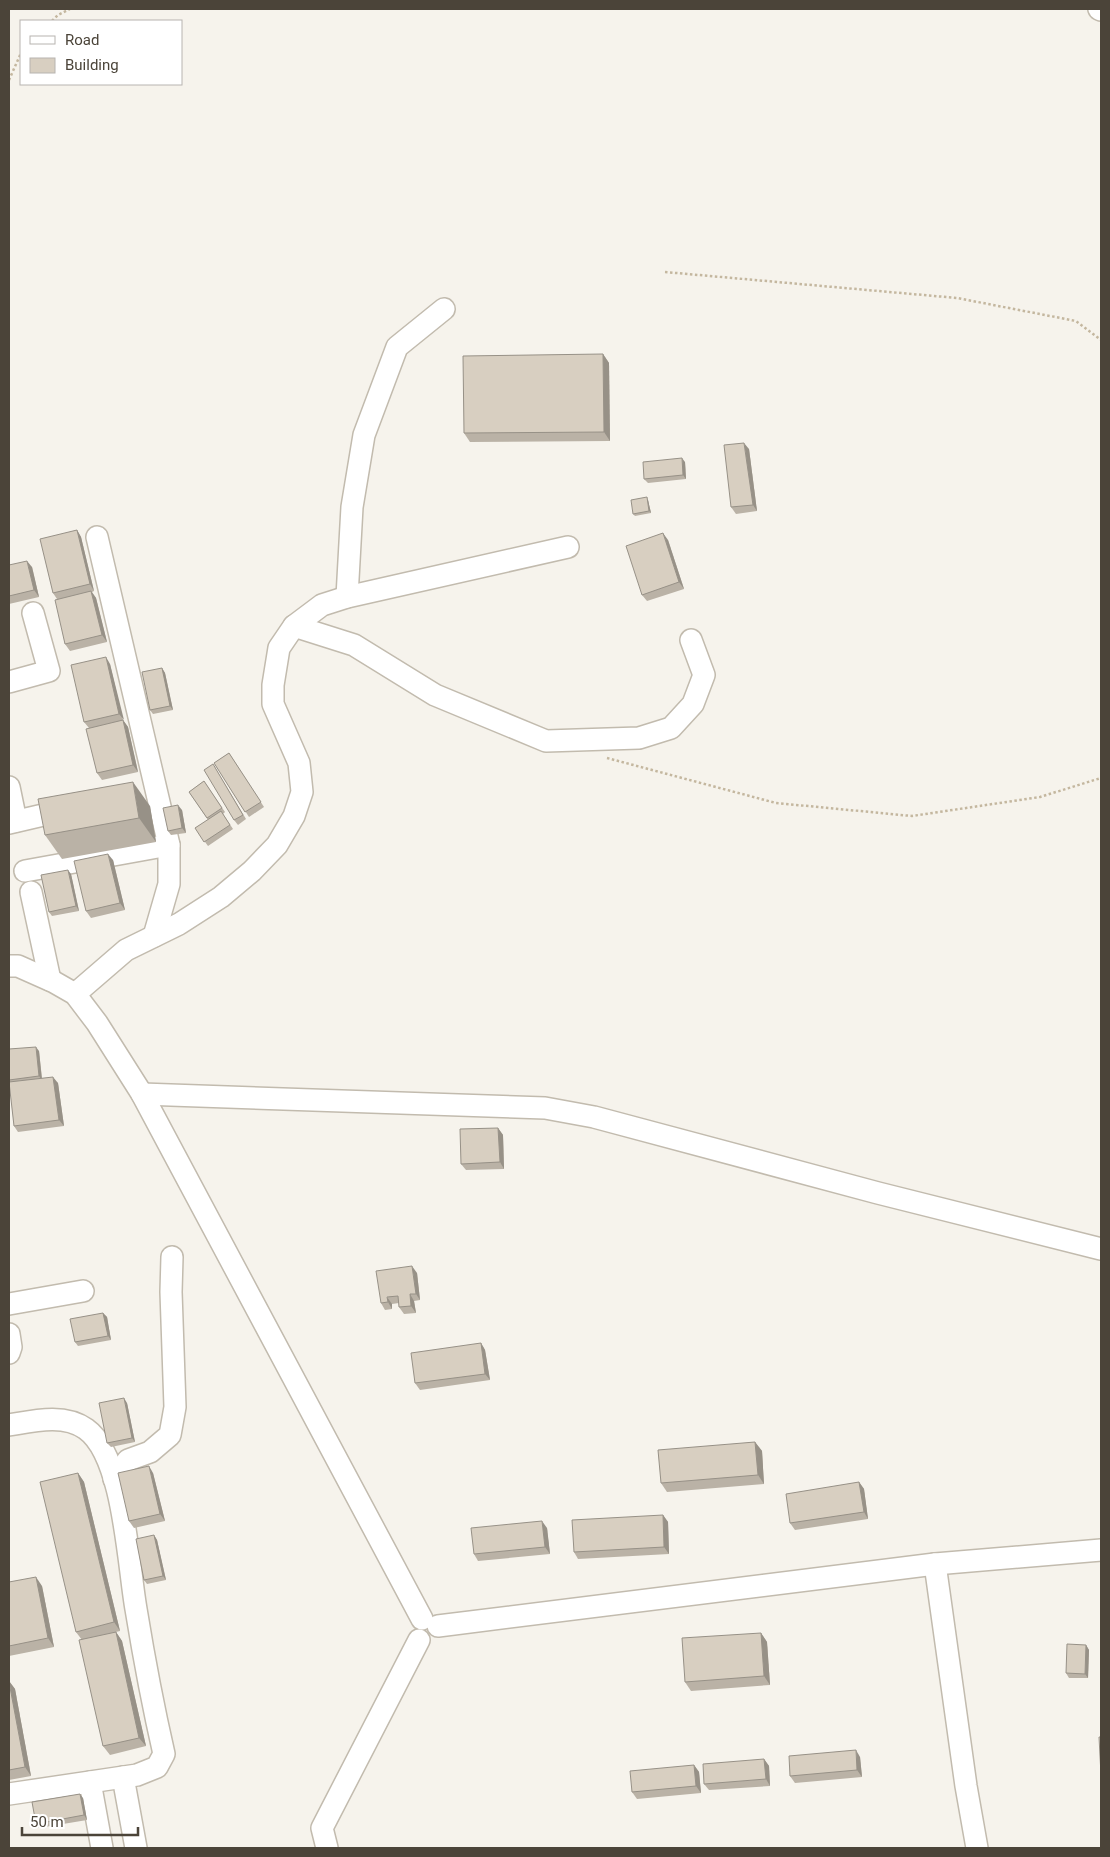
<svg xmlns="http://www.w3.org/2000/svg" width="1110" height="1857" font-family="Roboto,sans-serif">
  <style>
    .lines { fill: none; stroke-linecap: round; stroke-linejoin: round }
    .minor-casing { stroke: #c2bbae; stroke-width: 24 }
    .path { stroke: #c4b79f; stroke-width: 2.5; stroke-dasharray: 2.5 2.5; stroke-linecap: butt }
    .minor { stroke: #fff; stroke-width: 21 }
    .wall { fill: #bab2a6 }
    .shaded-wall { fill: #979187 }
    .building { fill: #d8cfc1; stroke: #979187 }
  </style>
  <rect width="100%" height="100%" fill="#f6f3ec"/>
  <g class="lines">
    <defs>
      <g id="minor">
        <path d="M 1099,9 L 1101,10"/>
        <path d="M 97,537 L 169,845 L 169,884 L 154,936"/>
        <path d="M 347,597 L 352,507 L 364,435 L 397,347 L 444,309"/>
        <path d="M 294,626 L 354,645 L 435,695 L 546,741 L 639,738 L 671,728 L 693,704 L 704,675 L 691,640"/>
        <path d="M 9,682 L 49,671 L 33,613"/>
        <path d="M 9,787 L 16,821"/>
        <path d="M 9,823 L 69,809"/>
        <path d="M 25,871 L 169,845"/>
        <path d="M 31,892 L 50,980"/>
        <path d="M 9,966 L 18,966 L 54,982 L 75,994 L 97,1023 L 142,1094 L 422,1619"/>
        <path d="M 75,994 L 126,950 L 179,924 L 221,897 L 252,871 L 277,845 L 294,816 L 302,792 L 299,763 L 273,704 L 273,685 L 279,648 L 294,626 L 322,605 L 347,597 L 568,547"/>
        <path d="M 142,1094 L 545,1108 L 594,1117 L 878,1193 L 1101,1249"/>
        <path d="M 9,1304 L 83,1291"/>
        <path d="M 9,1334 L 11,1347 L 9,1353"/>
        <path d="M 9,1425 C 33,1421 64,1413 86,1429 C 124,1456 128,1564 136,1609 C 144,1658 153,1706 164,1754 L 157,1767 L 137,1775 L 9,1794"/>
        <path d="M 114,1479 L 128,1460 L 150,1452 L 170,1435 L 175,1407 L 171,1292 L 172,1257"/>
        <path d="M 935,1564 L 966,1786 L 977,1848"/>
        <path d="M 438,1626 L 935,1564 L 1101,1550"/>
        <path d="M 123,1777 L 136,1848"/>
        <path d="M 90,1782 L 102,1848"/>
        <path d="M 327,1848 L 322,1828 L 419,1640"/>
      </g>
    </defs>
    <use href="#minor" class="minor-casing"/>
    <g class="path">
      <path d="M 52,21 L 58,15 L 70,9"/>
      <path d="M 9,80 L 21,53"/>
      <path d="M 665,272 L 957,298 L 1076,321 L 1101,340"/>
      <path d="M 607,758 L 776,803 L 912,816 L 1040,797 L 1101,778"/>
    </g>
    <use href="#minor" class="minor"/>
  </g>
  <g class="wall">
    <path d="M 603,354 L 609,363 L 610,441 L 470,442 L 464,433 Z"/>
    <path d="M 749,449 L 757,511 L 736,514 L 731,507 Z"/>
    <path d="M 685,462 L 686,479 L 648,483 L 644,479 Z"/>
    <path d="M 648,500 L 651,513 L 635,516 L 633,514 Z"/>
    <path d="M 77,530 L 81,537 L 94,591 L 92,592 L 96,598 L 107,642 L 70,651 L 65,644 L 57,599 L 53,593 Z"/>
    <path d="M 668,540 L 684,589 L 647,601 L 642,595 Z"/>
    <path d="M 9,565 L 32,567 L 39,597 L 9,604 Z"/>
    <path d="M 110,664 L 123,720 L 128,727 L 138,772 L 102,780 L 97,773 L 89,728 L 84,722 Z"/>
    <path d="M 162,668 L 165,673 L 173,710 L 153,714 L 150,710 Z"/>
    <path d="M 229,753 L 264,807 L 249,817 L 214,763 Z"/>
    <path d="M 213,764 L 246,819 L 238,825 L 234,820 Z"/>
    <path d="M 204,781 L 225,812 L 223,814 L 233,829 L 208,846 L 195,828 L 208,820 L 189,792 Z"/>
    <path d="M 150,806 L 156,842 L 62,859 L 45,835 Z"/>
    <path d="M 182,810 L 186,833 L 171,835 L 168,831 Z"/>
    <path d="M 113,860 L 125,910 L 91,918 L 86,911 Z"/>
    <path d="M 71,874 L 79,911 L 52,916 L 49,912 Z"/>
    <path d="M 39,1051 L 42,1078 L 58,1083 L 64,1126 L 18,1132 L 14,1126 L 10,1082 L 9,1080 Z"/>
    <path d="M 498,1128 L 503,1135 L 504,1169 L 466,1170 L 461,1164 Z"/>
    <path d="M 417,1273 L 420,1300 L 414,1301 L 416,1313 L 404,1314 L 399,1307 L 399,1303 L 392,1304 L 392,1309 L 385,1310 L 381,1303 Z"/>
    <path d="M 103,1313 L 107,1317 L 111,1340 L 78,1346 L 75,1342 Z"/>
    <path d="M 481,1343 L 485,1350 L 490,1380 L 420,1390 L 415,1383 Z"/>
    <path d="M 127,1403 L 135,1442 L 111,1447 L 107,1443 Z"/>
    <path d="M 755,1442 L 762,1451 L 764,1484 L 667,1492 L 661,1483 Z"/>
    <path d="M 78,1473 L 84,1482 L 120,1631 L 116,1632 L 122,1641 L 146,1746 L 110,1755 L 103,1746 L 82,1640 L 76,1632 Z"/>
    <path d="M 153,1473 L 165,1521 L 134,1528 L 129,1521 Z"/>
    <path d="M 859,1482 L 864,1489 L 868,1519 L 795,1530 L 790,1523 Z"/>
    <path d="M 663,1515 L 668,1522 L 669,1554 L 578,1559 L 574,1552 Z"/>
    <path d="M 547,1528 L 550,1554 L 478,1561 L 474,1554 Z"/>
    <path d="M 154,1535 L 157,1540 L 166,1580 L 147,1584 L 144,1580 Z"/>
    <path d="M 9,1582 L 42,1586 L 54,1647 L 9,1656 Z"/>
    <path d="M 761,1633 L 767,1642 L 770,1685 L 691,1691 L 685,1682 Z"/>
    <path d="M 1086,1645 L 1089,1650 L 1088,1678 L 1069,1678 L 1066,1673 Z"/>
    <path d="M 9,1681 L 15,1689 L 31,1776 L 9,1780 Z"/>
    <path d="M 860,1757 L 862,1777 L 795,1783 L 790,1776 Z"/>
    <path d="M 764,1759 L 769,1766 L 770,1786 L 709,1790 L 704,1784 Z"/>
    <path d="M 694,1765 L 699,1772 L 701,1793 L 637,1799 L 632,1792 Z"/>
    <path d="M 83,1798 L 87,1820 L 39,1828 L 36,1824 Z"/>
  </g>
  <g class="shaded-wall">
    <path d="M 603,354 L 609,363 L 610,441 L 604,432 Z"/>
    <path d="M 744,443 L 749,449 L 757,511 L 753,505 Z"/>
    <path d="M 682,458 L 685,462 L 686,479 L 683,475 Z"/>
    <path d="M 647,497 L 648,500 L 651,513 L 649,511 Z"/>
    <path d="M 77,530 L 81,537 L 94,591 L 90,584 Z"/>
    <path d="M 663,533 L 668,540 L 684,589 L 679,582 Z"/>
    <path d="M 27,561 L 32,567 L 39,597 L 34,590 Z"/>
    <path d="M 91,591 L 96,598 L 107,642 L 102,635 Z"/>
    <path d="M 106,657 L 110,664 L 124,720 L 119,714 Z"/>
    <path d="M 162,668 L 165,673 L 173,710 L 170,706 Z"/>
    <path d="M 123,720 L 128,727 L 138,772 L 133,765 Z"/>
    <path d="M 133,782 L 150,806 L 156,842 L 139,818 Z"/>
    <path d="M 178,805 L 182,810 L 186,833 L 182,828 Z"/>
    <path d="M 108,854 L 113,860 L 125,910 L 120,903 Z"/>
    <path d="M 68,870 L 71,874 L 79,911 L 76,906 Z"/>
    <path d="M 36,1047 L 39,1051 L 42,1081 L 39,1076 Z"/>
    <path d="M 53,1077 L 58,1083 L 64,1126 L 59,1120 Z"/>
    <path d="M 498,1128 L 503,1135 L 504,1169 L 500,1162 Z"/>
    <path d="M 412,1266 L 417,1273 L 420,1300 L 416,1294 Z"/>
    <path d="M 410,1294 L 414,1301 L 416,1313 L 411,1306 Z"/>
    <path d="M 387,1297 L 392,1304 L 392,1309 L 388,1302 Z"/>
    <path d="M 103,1313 L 107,1317 L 111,1340 L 108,1336 Z"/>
    <path d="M 481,1343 L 485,1350 L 490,1380 L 485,1374 Z"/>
    <path d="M 124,1398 L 127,1403 L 135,1442 L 132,1438 Z"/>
    <path d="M 755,1442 L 762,1451 L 764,1484 L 758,1475 Z"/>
    <path d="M 149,1466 L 153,1473 L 165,1521 L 160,1514 Z"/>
    <path d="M 78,1473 L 84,1482 L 120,1631 L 114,1622 Z"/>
    <path d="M 859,1482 L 864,1489 L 868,1519 L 864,1512 Z"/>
    <path d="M 663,1515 L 668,1522 L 669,1554 L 664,1547 Z"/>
    <path d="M 542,1521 L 547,1528 L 550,1554 L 545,1547 Z"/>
    <path d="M 154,1535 L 157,1540 L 166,1580 L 163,1576 Z"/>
    <path d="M 36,1577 L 42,1586 L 54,1647 L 48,1638 Z"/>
    <path d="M 116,1632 L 122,1641 L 146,1746 L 139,1738 Z"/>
    <path d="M 761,1633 L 767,1642 L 770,1685 L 764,1676 Z"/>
    <path d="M 1086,1645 L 1089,1650 L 1088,1678 L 1085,1674 Z"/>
    <path d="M 9,1681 L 15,1689 L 31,1776 L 25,1767 Z"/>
    <path d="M 856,1750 L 860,1757 L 862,1777 L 857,1770 Z"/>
    <path d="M 764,1759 L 769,1766 L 770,1786 L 766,1779 Z"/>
    <path d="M 694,1765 L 699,1772 L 701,1793 L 696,1786 Z"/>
    <path d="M 80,1794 L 83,1798 L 87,1820 L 84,1815 Z"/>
  </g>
  <g class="building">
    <path d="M 603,354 L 604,432 L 464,433 L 463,356 Z"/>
    <path d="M 744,443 L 753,505 L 731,507 L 724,445 Z"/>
    <path d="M 682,458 L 683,475 L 644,479 L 643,462 Z"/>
    <path d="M 647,497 L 649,511 L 633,514 L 631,500 Z"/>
    <path d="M 77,530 L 90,584 L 53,593 L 40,539 Z"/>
    <path d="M 663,533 L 679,582 L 642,595 L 626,546 Z"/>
    <path d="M 27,561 L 34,590 L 9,596 L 9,565 Z"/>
    <path d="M 91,591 L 102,635 L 65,644 L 55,600 Z"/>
    <path d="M 106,657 L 119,714 L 84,722 L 71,665 Z"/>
    <path d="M 162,668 L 170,706 L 150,710 L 142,672 Z"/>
    <path d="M 123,720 L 133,765 L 97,773 L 86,729 Z"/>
    <path d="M 229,753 L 261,802 L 245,812 L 214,763 Z"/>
    <path d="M 213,764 L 243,815 L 234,820 L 204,770 Z"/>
    <path d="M 204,781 L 222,808 L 207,818 L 189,792 Z"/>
    <path d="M 133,782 L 139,818 L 45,835 L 38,799 Z"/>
    <path d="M 178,805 L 182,828 L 168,831 L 163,808 Z"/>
    <path d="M 221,811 L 230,825 L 204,842 L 195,828 Z"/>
    <path d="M 108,854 L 120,903 L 86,911 L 74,861 Z"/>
    <path d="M 68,870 L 76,906 L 49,912 L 41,875 Z"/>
    <path d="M 36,1047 L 39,1076 L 9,1080 L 9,1049 Z"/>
    <path d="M 53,1077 L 59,1120 L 14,1126 L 9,1082 Z"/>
    <path d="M 498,1128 L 500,1162 L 461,1164 L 460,1129 Z"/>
    <path d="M 412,1266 L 416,1294 L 410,1294 L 411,1306 L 399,1307 L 398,1296 L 387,1297 L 388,1302 L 381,1303 L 376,1271 Z"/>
    <path d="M 103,1313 L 108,1336 L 75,1342 L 70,1319 Z"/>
    <path d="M 481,1343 L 485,1374 L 415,1383 L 411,1353 Z"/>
    <path d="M 124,1398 L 132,1438 L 107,1443 L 99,1403 Z"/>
    <path d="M 755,1442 L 758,1475 L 661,1483 L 658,1450 Z"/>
    <path d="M 149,1466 L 160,1514 L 129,1521 L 118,1473 Z"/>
    <path d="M 78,1473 L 114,1622 L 76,1632 L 40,1482 Z"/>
    <path d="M 859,1482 L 864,1512 L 790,1523 L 786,1494 Z"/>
    <path d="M 663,1515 L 664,1547 L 574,1552 L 572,1520 Z"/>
    <path d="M 542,1521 L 545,1547 L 474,1554 L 471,1528 Z"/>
    <path d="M 154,1535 L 163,1576 L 144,1580 L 136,1539 Z"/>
    <path d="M 36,1577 L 48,1638 L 9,1646 L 9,1582 Z"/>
    <path d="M 116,1632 L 139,1738 L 103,1746 L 79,1640 Z"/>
    <path d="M 761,1633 L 764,1676 L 685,1682 L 682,1638 Z"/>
    <path d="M 1067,1644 L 1086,1645 L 1085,1674 L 1066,1673 Z"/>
    <path d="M 9,1682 L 25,1767 L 9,1770 Z"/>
    <path d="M 1099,1737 L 1101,1737 L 1101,1775 Z"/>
    <path d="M 856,1750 L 857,1770 L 790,1776 L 789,1756 Z"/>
    <path d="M 764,1759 L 766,1779 L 704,1784 L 703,1764 Z"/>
    <path d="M 694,1765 L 696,1786 L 632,1792 L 630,1771 Z"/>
    <path d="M 80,1794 L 84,1815 L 36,1824 L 32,1802 Z"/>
  </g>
  <rect width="1110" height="1857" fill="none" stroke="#4b4439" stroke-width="20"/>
  <rect x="20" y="20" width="162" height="65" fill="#ffffff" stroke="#b7b4b0"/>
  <rect x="30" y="36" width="25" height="8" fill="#ffffff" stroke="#b7b4b0"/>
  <text x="65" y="45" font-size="15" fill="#4b4439">Road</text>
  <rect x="30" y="58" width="25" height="15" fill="#d8cfc1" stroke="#b7b4b0"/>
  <text x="65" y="70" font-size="15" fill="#4b4439">Building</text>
  <path d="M22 1827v8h116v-8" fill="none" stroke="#4b4439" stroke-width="2.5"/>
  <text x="30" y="1827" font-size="15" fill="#4b4439" stroke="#ffffff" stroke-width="4" paint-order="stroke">50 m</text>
</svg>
